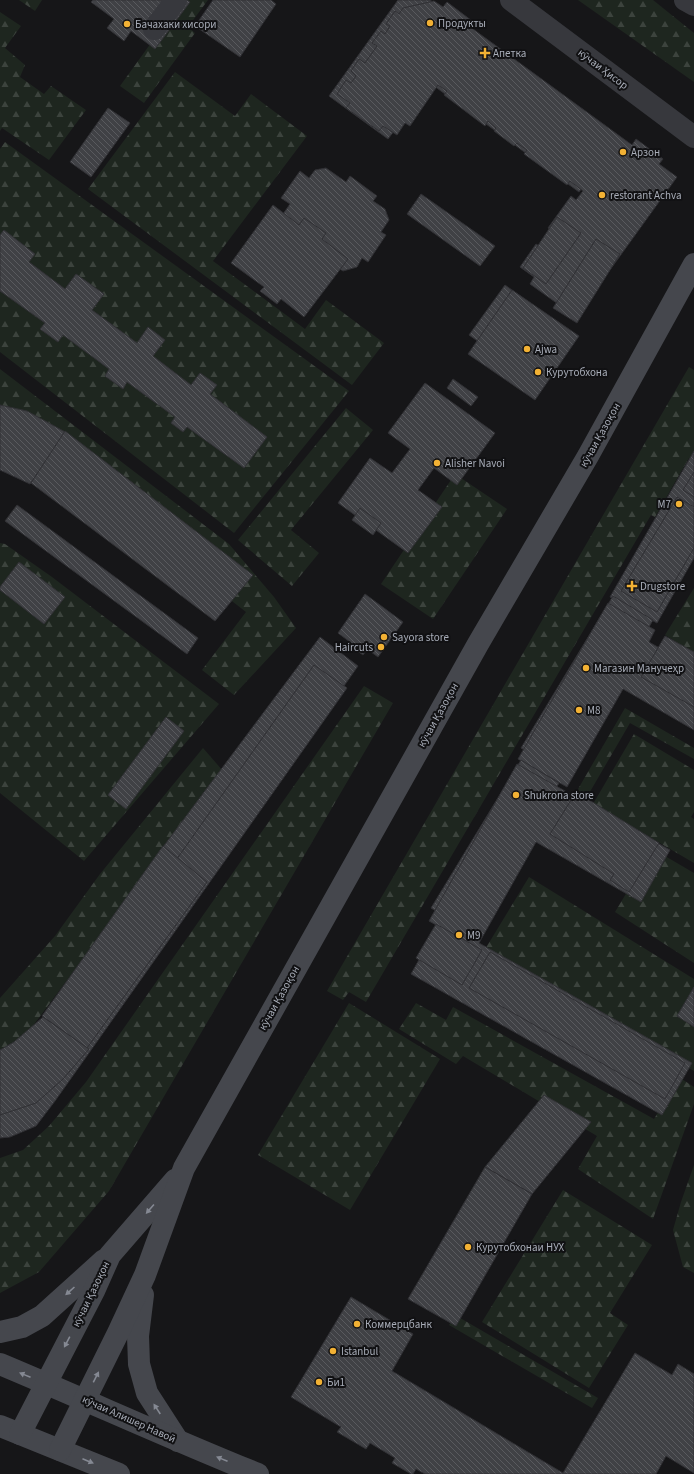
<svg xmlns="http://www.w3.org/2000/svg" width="694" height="1474" font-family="'Source Sans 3',sans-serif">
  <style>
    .forest { fill: url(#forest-firs) }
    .building { fill: url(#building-back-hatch); stroke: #303034 }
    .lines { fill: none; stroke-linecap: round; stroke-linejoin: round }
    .street { stroke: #37383d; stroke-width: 22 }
    .secondary { stroke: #45474d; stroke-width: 22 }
    .oneway { fill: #858993 }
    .poi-dot { fill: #f2b134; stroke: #111113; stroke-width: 1.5 }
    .labels { text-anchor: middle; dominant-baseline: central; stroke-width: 4; stroke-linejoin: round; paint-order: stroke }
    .poi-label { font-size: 11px; fill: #a8adb8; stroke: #111113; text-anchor: start }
    .street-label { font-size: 11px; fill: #a8adb8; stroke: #111113 }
  </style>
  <defs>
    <pattern id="forest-firs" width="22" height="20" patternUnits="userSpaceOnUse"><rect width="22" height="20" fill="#1e261f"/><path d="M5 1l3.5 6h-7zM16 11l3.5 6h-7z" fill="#3c433d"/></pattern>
    <pattern id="building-back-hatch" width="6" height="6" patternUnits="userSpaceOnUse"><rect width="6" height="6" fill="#404145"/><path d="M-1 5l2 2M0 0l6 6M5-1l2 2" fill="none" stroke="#595a5e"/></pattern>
  </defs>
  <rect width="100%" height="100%" fill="#161618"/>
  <g class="forest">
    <path d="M 19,0 L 42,0 L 35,11 Z"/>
    <path d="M 182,0 L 208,0 L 188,27 L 195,33 L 144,103 L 120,86 Z"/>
    <path d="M 578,0 L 653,0 L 694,33 L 694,82 Z"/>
    <path d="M 0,12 L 21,26 L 5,48 L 25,65 L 20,77 L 44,94 L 51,86 L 86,110 L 49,160 L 2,128 L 0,131 Z"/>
    <path d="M 175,72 L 235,116 L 251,94 L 307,136 L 213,261 L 305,329 L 326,300 L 384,343 L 352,385 L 88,189 Z"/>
    <path d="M 5,142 L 349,391 L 234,533 L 0,352 L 0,149 Z"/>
    <path d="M 689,367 L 694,370 L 694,460 L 689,458 L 655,517 L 651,515 L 366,1002 L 349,992 L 343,1000 L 327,991 Z"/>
    <path d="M 0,369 L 229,544 L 274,597 L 296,628 L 234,695 L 202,670 L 246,612 L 63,470 L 0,435 Z"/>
    <path d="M 346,408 L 373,430 L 291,530 L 319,553 L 292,586 L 238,540 Z"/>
    <path d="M 455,474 L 507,509 L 433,619 L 381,584 Z"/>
    <path d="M 0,543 L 5,544 L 52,577 L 219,704 L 84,861 L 0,793 Z"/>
    <path d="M 694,588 L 694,653 L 665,635 Z"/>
    <path d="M 364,686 L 393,703 L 109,1191 L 39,1272 L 0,1293 L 0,1158 L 23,1150 L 49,1126 L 86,1082 Z"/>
    <path d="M 625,708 L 694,748 L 694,759 L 630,723 L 584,802 L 574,796 Z"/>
    <path d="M 634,734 L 694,770 L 694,812 L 691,817 L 694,819 L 694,863 L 593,804 Z"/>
    <path d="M 203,748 L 223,771 L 9,1058 L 0,1063 L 0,998 L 55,936 L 100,874 Z"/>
    <path d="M 653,849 L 694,873 L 694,963 L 615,912 Z"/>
    <path d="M 529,877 L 694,979 L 694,1071 L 484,951 Z"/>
    <path d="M 349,1003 L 440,1059 L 350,1210 L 258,1155 Z"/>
    <path d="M 416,1003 L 446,1020 L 453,1007 L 654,1119 L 675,1084 L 638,1050 L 694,1087 L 694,1104 L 653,1219 L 578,1169 L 597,1136 L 463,1056 L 456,1064 L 399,1029 Z"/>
    <path d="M 694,1165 L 694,1273 L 683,1267 L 673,1230 L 681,1202 Z"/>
    <path d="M 563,1190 L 652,1245 L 610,1313 L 628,1325 L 589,1388 L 482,1322 Z"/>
    <path d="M 455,1315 L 598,1398 L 592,1408 L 449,1325 Z"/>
  </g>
  <g class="building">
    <path d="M 93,0 L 187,0 L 190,2 L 155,49 L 131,31 L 124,41 L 107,28 L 114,19 L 91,2 Z"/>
    <path d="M 213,0 L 271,0 L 276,4 L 240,57 L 195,26 Z"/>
    <path d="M 398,0 L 430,0 L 619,137 L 579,192 L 430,83 L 388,139 L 329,96 Z"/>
    <path d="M 434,1 L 443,7 L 447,2 L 476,24 L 473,29 L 632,145 L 636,139 L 663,159 L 659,164 L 677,177 L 581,310 L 570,303 L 565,309 L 530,284 L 534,277 L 520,267 L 536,244 L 542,248 L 554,232 L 548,228 L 571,196 L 576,200 L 583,191 L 570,181 L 567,185 L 524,154 L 527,150 L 517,143 L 514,146 L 494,131 L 496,128 L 488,121 L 485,126 L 444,95 L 447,91 L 438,85 L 410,126 L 405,123 L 397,135 L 383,126 L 379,131 L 346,108 L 350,103 L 337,94 L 346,80 L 351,83 L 356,76 L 351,71 L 359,59 L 365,63 L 377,46 L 372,43 L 381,31 L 385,34 L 390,26 L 386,24 L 395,11 L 399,14 L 403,8 Z"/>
    <path d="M 108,108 L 130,123 L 91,177 L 70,162 Z"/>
    <path d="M 326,168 L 346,182 L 350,176 L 377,196 L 373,201 L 385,209 L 389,220 L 381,232 L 386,235 L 368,262 L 362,258 L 357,267 L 343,271 L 284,230 L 281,217 L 290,204 L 281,198 L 300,171 L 309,178 L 315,170 Z"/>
    <path d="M 421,194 L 495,246 L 480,266 L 407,214 Z"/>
    <path d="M 273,205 L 299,225 L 304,218 L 326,233 L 322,239 L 348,259 L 304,317 L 281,299 L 277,304 L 260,291 L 264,287 L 231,263 Z"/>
    <path d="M 557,217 L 581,233 L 546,284 L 523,268 Z"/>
    <path d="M 4,230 L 35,254 L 29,262 L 65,289 L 76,274 L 104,294 L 92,310 L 137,343 L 148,327 L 165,340 L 153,356 L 191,385 L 200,373 L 217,385 L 210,394 L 267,437 L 244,468 L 187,427 L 183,432 L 171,423 L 175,417 L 127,382 L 123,389 L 105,376 L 109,369 L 63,335 L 58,342 L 40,329 L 45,323 L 0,291 L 0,235 Z"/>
    <path d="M 596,239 L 620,254 L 577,323 L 553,308 Z"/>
    <path d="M 505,285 L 562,326 L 527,376 L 469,335 Z"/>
    <path d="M 512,290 L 579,336 L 535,400 L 468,354 Z"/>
    <path d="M 453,379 L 478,397 L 471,406 L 447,388 Z"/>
    <path d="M 425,383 L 495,433 L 457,485 L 434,468 L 418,490 L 442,507 L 408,553 L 338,503 L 370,458 L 392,473 L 410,449 L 388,433 Z"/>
    <path d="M 0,405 L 27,411 L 67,433 L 30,484 L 0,470 Z"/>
    <path d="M 65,431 L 253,575 L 215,621 L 31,483 Z"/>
    <path d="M 694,451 L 694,558 L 657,623 L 610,597 Z"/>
    <path d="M 694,472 L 694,497 L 683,490 Z"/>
    <path d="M 677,497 L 694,507 L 694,548 L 657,612 L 621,591 Z"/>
    <path d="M 17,505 L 198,638 L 187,654 L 5,521 Z"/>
    <path d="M 360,508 L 381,523 L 373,535 L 352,520 Z"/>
    <path d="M 19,562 L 65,597 L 44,624 L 0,590 L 0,587 Z"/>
    <path d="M 365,594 L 403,622 L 378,657 L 367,649 L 363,655 L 348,644 L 350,642 L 338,633 Z"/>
    <path d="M 613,596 L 653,620 L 641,641 L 651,647 L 637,670 L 627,664 L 561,773 L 521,748 Z"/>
    <path d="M 608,603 L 655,630 L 649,642 L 694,668 L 694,730 L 623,689 L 567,787 L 518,759 Z"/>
    <path d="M 665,636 L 694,652 L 694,707 L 641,677 Z"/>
    <path d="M 320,637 L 358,666 L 205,884 L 160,851 Z"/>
    <path d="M 314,665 L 347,688 L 55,1101 L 36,1126 L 10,1137 L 0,1138 L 0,1090 L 3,1090 L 3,1091 L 15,1086 L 22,1078 Z"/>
    <path d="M 166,717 L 184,731 L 126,809 L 108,795 Z"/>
    <path d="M 521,760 L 559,783 L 548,802 L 557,808 L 543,831 L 534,825 L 469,931 L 431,908 Z"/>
    <path d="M 517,764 L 670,850 L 641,902 L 536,842 L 479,943 L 692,1063 L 662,1115 L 411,974 L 438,926 L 429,921 Z"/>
    <path d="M 576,792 L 659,843 L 629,892 L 610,880 L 614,874 L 550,834 Z"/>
    <path d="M 163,846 L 207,882 L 87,1048 L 42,1016 Z"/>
    <path d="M 436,924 L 482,950 L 462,985 L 416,958 Z"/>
    <path d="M 490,952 L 685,1063 L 665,1099 L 469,988 Z"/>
    <path d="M 694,987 L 694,1027 L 677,1016 Z"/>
    <path d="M 43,1017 L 89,1049 L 63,1079 L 36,1103 L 0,1115 L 0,1050 L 14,1042 Z"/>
    <path d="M 544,1095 L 591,1122 L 532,1194 L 485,1167 Z"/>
    <path d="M 485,1167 L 532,1194 L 456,1326 L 408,1299 Z"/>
    <path d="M 351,1297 L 413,1334 L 392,1371 L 563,1473 L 635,1353 L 672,1375 L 678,1364 L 694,1374 L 694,1473 L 666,1456 L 656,1474 L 425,1474 L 416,1469 L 413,1474 L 411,1474 L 392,1463 L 395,1458 L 370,1443 L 366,1449 L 337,1432 L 341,1427 L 291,1397 Z"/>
  </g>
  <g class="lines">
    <g class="street">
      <path d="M 511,0 L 694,137"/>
      <path d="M 685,0 L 694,5"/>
      <path d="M 154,29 L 176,0"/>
    </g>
    <g class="secondary">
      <path d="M 143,1295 L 138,1336 L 139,1364 L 147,1393 L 178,1441"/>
      <path d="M 0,1332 L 22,1327 L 42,1316 L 104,1260"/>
      <path d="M 0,1364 C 86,1400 171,1439 258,1474"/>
      <path d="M 0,1426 L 119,1474"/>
      <path d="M 20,1434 L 94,1291 L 110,1255 L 175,1180"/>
      <path d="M 60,1450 L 118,1333 L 145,1275 L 184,1168 L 478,644 L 588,456 L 694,264"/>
    </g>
  </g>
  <defs><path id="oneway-solid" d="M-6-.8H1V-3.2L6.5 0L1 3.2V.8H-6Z"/></defs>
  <g class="oneway">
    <use href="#oneway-solid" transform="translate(150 1209) rotate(131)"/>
    <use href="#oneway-solid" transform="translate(70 1291) rotate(138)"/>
    <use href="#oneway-solid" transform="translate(67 1342) rotate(118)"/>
    <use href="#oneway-solid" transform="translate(25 1375) rotate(-158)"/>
    <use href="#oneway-solid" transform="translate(96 1377) rotate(-63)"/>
    <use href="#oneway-solid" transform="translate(157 1409) rotate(-123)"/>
    <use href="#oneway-solid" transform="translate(222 1459) rotate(-158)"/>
    <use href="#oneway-solid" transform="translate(88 1461) rotate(23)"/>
  </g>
  <g class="poi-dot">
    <circle cx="430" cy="23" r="4"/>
    <circle cx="127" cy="24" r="4"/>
    <path d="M483 47h4v4h4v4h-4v4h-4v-4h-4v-4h4z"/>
    <circle cx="623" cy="152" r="4"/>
    <circle cx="602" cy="195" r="4"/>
    <circle cx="527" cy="349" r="4"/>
    <circle cx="538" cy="372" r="4"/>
    <circle cx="437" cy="463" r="4"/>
    <circle cx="679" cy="504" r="4"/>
    <path d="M630 580h4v4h4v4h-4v4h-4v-4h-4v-4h4z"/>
    <circle cx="384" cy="637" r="4"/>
    <circle cx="381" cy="647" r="4"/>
    <circle cx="586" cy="668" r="4"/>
    <circle cx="579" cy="710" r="4"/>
    <circle cx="516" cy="795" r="4"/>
    <circle cx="459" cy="935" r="4"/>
    <circle cx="468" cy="1247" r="4"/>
    <circle cx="357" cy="1324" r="4"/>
    <circle cx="333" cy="1351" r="4"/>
    <circle cx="319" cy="1382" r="4"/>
  </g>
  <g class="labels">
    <g class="poi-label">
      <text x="438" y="23">Продукты</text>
      <text x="135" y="24">Бачахаки хисори</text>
      <text x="493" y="53">Апетка</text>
      <text x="631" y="152">Арзон</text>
      <text x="610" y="195">restorant Achva</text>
      <text x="535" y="349">Ajwa</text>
      <text x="546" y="372">Курутобхона</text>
      <text x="445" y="463">Alisher Navoi</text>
      <text x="671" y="504" text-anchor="end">М7</text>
      <text x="640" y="586">Drugstore</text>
      <text x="392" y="637">Sayora store</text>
      <text x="373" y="647" text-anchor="end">Haircuts</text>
      <text x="594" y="668">Магазин Манучеҳр</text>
      <text x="587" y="710">М8</text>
      <text x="524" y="795">Shukrona store</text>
      <text x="467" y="935">М9</text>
      <text x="476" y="1247">Курутобхонаи НУХ</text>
      <text x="365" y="1324">Коммерцбанк</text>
      <text x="341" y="1351">Istanbul</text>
      <text x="327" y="1382">Би1</text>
    </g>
    <g class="street-label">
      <text transform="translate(603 69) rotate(37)">кӯчаи Ҳисор</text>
      <text transform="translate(600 435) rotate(-61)">кӯчаи Қазоқон</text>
      <text transform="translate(438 715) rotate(-61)">кӯчаи Қазоқон</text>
      <text transform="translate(279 998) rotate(-61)">кӯчаи Қазоқон</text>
      <text transform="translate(91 1294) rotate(-64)">кӯчаи Қазоқон</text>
      <text transform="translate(129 1419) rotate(24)">кӯчаи Алишер Навоӣ</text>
    </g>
  </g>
</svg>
